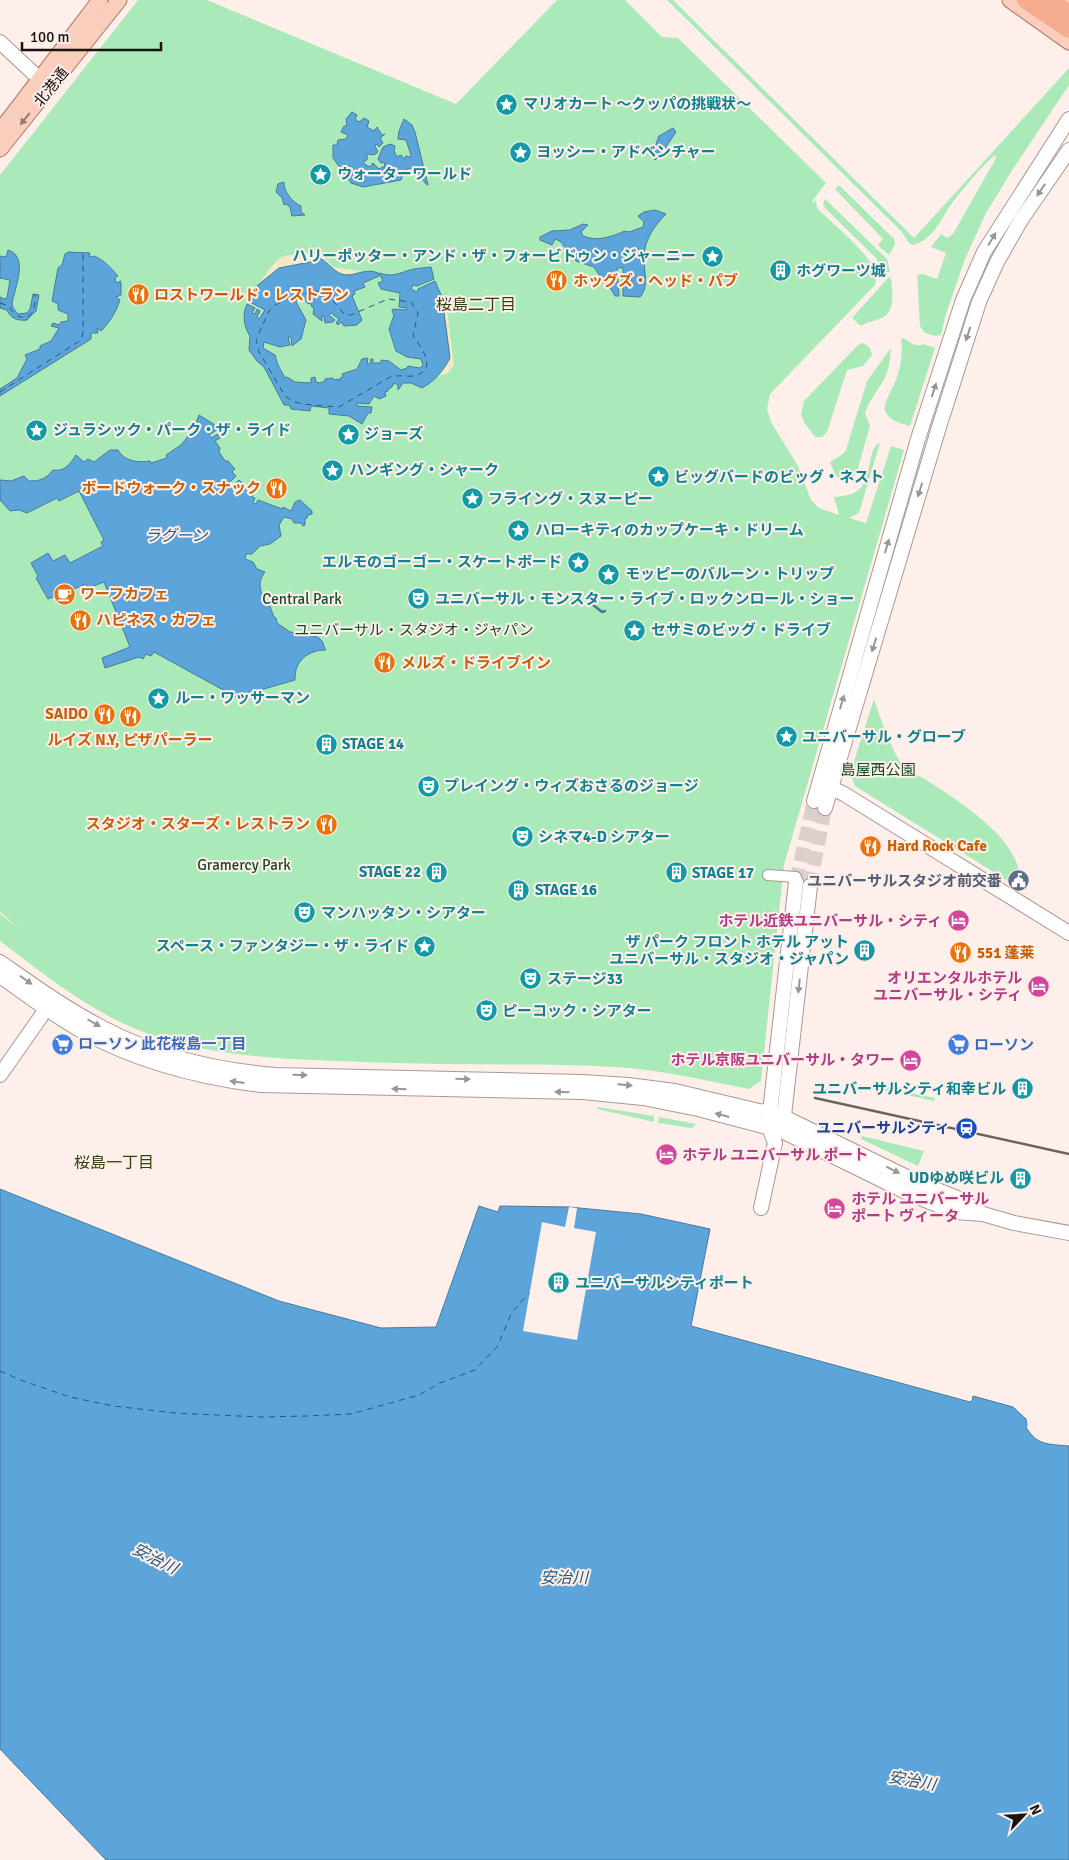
<svg xmlns="http://www.w3.org/2000/svg" width="1069" height="1860" font-family="Signika,'Noto Sans JP',sans-serif">
  <style>
    .green { fill: #a9eab8 }
    .sand { fill: #f3e9c4 }
    .water { fill: #5ca5da; stroke: #48799e }
    .pier { fill: #ffefea }
    .lines { fill: none; stroke-linecap: round; stroke-linejoin: round }
    .stream { stroke: #48799e; stroke-width: 2.5 }
    .ferry { stroke: #23597d; stroke-width: 1; stroke-dasharray: 6 5; stroke-linecap: butt }
    .secondary-tunnel { stroke: #dccec9; stroke-width: 14; stroke-dasharray: 14 7; stroke-linecap: butt }
    .street-casing { stroke: #aa9892; stroke-width: 12 }
    .secondary-casing { stroke: #aa9892; stroke-width: 16 }
    .primary-casing { stroke: #a97763; stroke-width: 17 }
    .highway-casing { stroke: #a97763; stroke-width: 19 }
    .street { stroke: #fff; stroke-width: 10 }
    .secondary { stroke: #fff; stroke-width: 14 }
    .primary { stroke: #facebc; stroke-width: 15 }
    .highway { stroke: #f6ad8f; stroke-width: 18 }
    .rail { stroke: #6c635f; stroke-width: 2.5 }
    .oneway { fill: #957a6f }
    .oneway2 { fill: #989594 }
    .labels { text-anchor: middle; dominant-baseline: central; stroke-width: 4; stroke-linejoin: round; paint-order: stroke }
    .street-label { font-size: 15px; fill: #191311; stroke: #ffefea }
    .culture-label { font-size: 15px; font-weight: bold; fill: #0d838f; stroke: #ffefea; text-anchor: start }
    .food-label { font-size: 15px; font-weight: bold; fill: #c56008; stroke: #ffefea; text-anchor: start }
    .park-label { font-size: 15px; fill: #144a27; stroke: #ffefea }
    .service-label { font-size: 15px; font-weight: bold; fill: #4e5e75; stroke: #ffefea; text-anchor: end }
    .hotel-label { font-size: 15px; font-weight: bold; fill: #b23c85; stroke: #ffefea; text-anchor: end }
    .shop-label { font-size: 15px; font-weight: bold; fill: #366cbe; stroke: #ffefea; text-anchor: start }
    .transit-label { font-size: 15px; font-weight: bold; fill: #164399; stroke: #ffefea; text-anchor: end }
    .neighbourhood-label { font-size: 16px; fill: #304410; stroke: #ffefea }
    .water-label { font-size: 16px; font-style: italic; fill: #23597d; stroke: #ffefea }
  </style>
  <rect width="100%" height="100%" fill="#ffefea"/>
  <g class="green">
    <path d="M 138,0 L 207,0 L 456,104 L 557,0 L 625,0 L 662,37 L 678,38 L 826,183 L 813,200 L 813,203 L 816,200 L 817,208 C 832,223 871,255 876,273 C 877,277 876,281 875,285 L 770,394 L 767,409 L 771,422 L 798,466 L 811,500 L 819,508 L 839,515 L 834,497 C 869,495 865,479 873,450 L 876,445 L 880,443 L 859,513 L 849,518 L 866,523 L 891,446 L 904,450 L 784,865 L 761,1081 L 749,1089 C 709,1081 669,1072 629,1068 C 567,1063 503,1065 441,1064 C 397,1063 354,1062 311,1060 C 252,1057 194,1052 138,1030 C 87,1009 43,974 0,941 L 0,914 L 22,931 L 0,912 L 0,175 Z"/>
    <path d="M 667,0 L 673,0 L 914,238 L 1069,68 L 1069,85 L 1013,169 L 986,213 L 965,259 L 945,317 L 941,335 L 935,336 L 925,333 L 920,326 L 917,275 L 923,274 L 937,279 L 946,253 L 931,247 L 941,234 L 947,238 L 953,234 L 996,158 L 995,155 C 981,167 968,183 956,198 C 942,214 936,240 912,245 L 908,242 L 902,232 Z"/>
    <path d="M 839,185 L 894,239 L 895,244 L 890,254 L 889,255 L 878,245 L 883,239 L 835,189 Z"/>
    <path d="M 825,199 L 887,259 L 890,272 L 881,272 L 876,258 L 825,208 L 823,204 Z"/>
    <path d="M 889,277 L 891,278 C 892,293 897,313 879,319 C 872,322 866,322 861,326 L 852,318 Z"/>
    <path d="M 903,338 C 909,341 916,348 923,344 L 935,348 L 910,426 C 901,423 888,421 885,410 C 883,402 895,385 897,377 C 901,365 903,352 901,339 Z"/>
    <path d="M 862,343 C 869,345 871,349 872,355 L 863,366 L 847,370 L 827,432 L 822,437 L 815,437 L 804,422 L 801,414 L 804,401 L 857,346 Z"/>
    <path d="M 890,349 L 891,349 C 890,360 889,372 883,381 C 877,392 869,401 865,413 L 870,426 L 857,472 C 843,491 835,476 830,462 L 843,454 L 846,450 L 867,381 Z"/>
    <path d="M 874,699 C 880,717 893,756 906,769 C 910,773 918,775 923,778 C 952,796 1010,833 1018,867 L 1011,883 L 855,786 L 850,774 Z"/>
    <path d="M 855,1084 L 878,1087 L 879,1086 L 935,1098 L 934,1101 L 880,1089 L 879,1091 L 855,1086 Z"/>
    <path d="M 598,1107 L 654,1116 L 654,1122 L 597,1109 Z"/>
    <path d="M 659,1117 L 696,1124 L 692,1128 L 658,1123 Z"/>
    <path d="M 862,1136 L 924,1151 L 918,1166 L 861,1139 Z"/>
  </g>
  <g class="sand">
    <path d="M 300,253 L 312,253 L 323,257 L 333,267 L 360,271 C 344,280 331,269 320,258 L 310,262 L 279,268 L 259,283 C 266,275 274,260 284,256 C 289,255 295,255 300,253 Z"/>
    <path d="M 442,297 L 446,302 L 454,365 L 448,373 L 437,377 L 450,358 Z"/>
  </g>
  <g class="water">
    <path d="M 352,112 L 357,115 L 355,119 L 359,122 L 364,118 L 369,121 L 367,127 L 374,131 L 377,127 L 382,135 L 385,134 L 380,138 L 383,143 L 379,147 L 377,144 L 375,146 L 378,152 L 374,155 L 367,154 L 367,160 L 364,161 L 364,164 L 370,167 L 373,163 L 379,169 L 385,166 L 384,162 L 381,163 L 378,159 L 383,147 L 390,144 L 395,146 L 394,151 L 397,157 L 401,155 L 404,159 L 406,156 L 410,157 L 411,155 L 406,140 L 398,139 L 399,131 L 404,119 L 412,125 L 415,132 L 428,185 L 426,184 L 413,167 L 410,169 L 407,168 L 407,176 L 403,174 L 401,180 L 363,187 L 351,183 L 333,158 L 333,145 L 337,145 L 338,140 L 346,139 L 348,135 L 341,132 L 344,126 L 347,126 L 346,119 Z"/>
    <path d="M 673,128 L 676,132 L 666,147 L 667,150 L 655,160 L 652,155 L 659,136 Z"/>
    <path d="M 284,182 C 283,191 293,203 301,206 L 301,212 L 305,215 L 292,216 L 290,207 L 286,204 L 284,205 L 282,198 L 276,192 L 278,184 Z"/>
    <path d="M 655,210 L 666,214 C 655,225 645,239 644,255 C 643,269 650,286 640,297 L 623,296 L 623,268 L 617,268 L 619,296 L 615,296 L 609,286 L 607,287 L 594,267 L 576,261 L 560,241 L 555,239 L 552,245 L 540,240 L 540,237 L 552,231 L 570,230 L 583,224 L 588,225 L 581,232 L 583,236 C 598,242 610,237 625,231 L 629,232 L 643,227 L 644,222 L 638,216 L 644,212 Z"/>
    <path d="M 8,250 C 29,256 15,288 12,303 L 13,308 L 18,314 L 27,313 L 30,309 L 33,294 L 39,295 L 36,311 L 27,320 C 18,321 11,319 7,310 L 0,308 L 0,297 L 4,299 L 7,298 L 10,280 L 0,278 L 0,256 L 6,257 Z"/>
    <path d="M 68,252 L 90,253 L 89,256 L 92,257 L 94,256 C 104,260 110,267 118,276 L 115,277 L 116,283 L 121,281 L 120,283 L 121,283 L 121,295 L 116,297 L 120,300 C 116,312 110,322 101,331 L 97,328 L 98,333 L 91,333 L 91,339 L 0,396 L 0,389 L 17,378 L 27,359 L 25,355 L 40,349 L 40,346 L 51,341 L 59,328 L 51,326 L 53,323 L 59,325 L 61,322 L 68,321 L 68,314 L 58,310 L 58,304 L 52,301 L 58,268 L 62,265 L 65,254 Z"/>
    <path d="M 320,258 C 329,263 335,274 346,275 C 358,275 366,268 378,273 L 379,276 L 363,283 L 365,287 L 354,291 L 355,294 L 352,296 L 362,320 L 357,325 L 344,326 L 341,322 L 338,325 L 336,323 L 339,319 L 331,313 L 329,315 L 335,320 L 333,322 L 325,323 L 324,316 L 322,316 L 322,321 L 313,314 L 314,308 L 312,307 L 311,304 L 307,303 L 305,299 L 301,297 L 297,299 L 296,302 L 306,320 L 301,339 L 292,346 L 291,337 L 288,337 L 290,345 L 280,347 L 264,342 L 263,348 L 275,355 L 278,365 L 285,378 L 287,377 L 295,382 L 311,383 L 311,378 L 315,377 L 316,382 L 320,383 L 325,381 L 325,379 L 333,378 L 335,380 L 338,379 L 340,381 L 340,378 L 343,377 L 342,374 L 357,369 L 362,359 L 368,358 L 367,364 L 370,364 L 371,359 L 373,359 L 373,363 L 381,363 L 381,360 L 389,361 L 401,370 L 407,368 L 408,366 L 420,368 L 423,365 L 421,359 L 407,357 L 396,351 L 389,329 L 394,315 L 392,311 L 393,309 L 407,310 L 407,308 L 399,307 L 400,293 L 381,289 L 378,283 L 383,281 L 379,273 C 395,278 400,272 414,269 C 419,268 425,268 431,267 L 434,279 L 417,286 L 413,285 L 411,289 L 417,292 L 418,289 L 435,281 L 442,297 L 450,358 C 443,371 435,381 422,388 L 411,383 L 403,383 L 398,390 L 398,385 L 394,383 L 392,387 L 388,389 L 388,391 L 385,392 L 386,396 L 379,399 L 374,396 L 369,404 L 357,403 L 357,406 L 372,407 L 371,413 L 368,413 L 362,424 L 349,416 L 329,414 L 329,408 L 311,406 L 310,411 L 291,409 L 289,405 L 284,405 L 264,367 L 257,361 L 249,350 L 250,336 C 244,327 242,315 247,304 L 255,308 L 252,313 L 255,314 L 257,309 L 260,311 L 257,317 L 259,319 L 265,310 L 248,301 L 252,290 L 279,268 L 310,262 Z"/>
    <path d="M 199,415 L 215,425 L 218,429 L 209,435 L 211,438 L 218,434 L 220,438 L 215,441 L 220,448 L 219,452 L 225,461 L 228,461 L 235,469 L 232,472 L 236,476 L 227,485 L 230,488 L 239,480 L 247,487 L 254,480 L 256,481 L 251,493 L 253,494 L 252,497 L 255,498 L 253,503 L 256,504 L 258,500 L 282,509 L 283,507 L 291,511 L 295,502 L 300,500 L 312,511 L 312,514 L 308,515 L 307,518 L 305,519 L 305,525 L 303,526 L 301,523 L 294,523 L 292,519 L 284,517 L 279,525 L 281,536 L 270,544 L 260,546 L 252,554 L 246,554 L 245,559 L 253,562 L 257,569 L 265,572 C 256,583 260,596 271,604 L 269,604 L 274,617 L 276,618 L 277,623 L 290,632 L 299,633 L 300,636 C 307,635 319,634 323,643 C 324,646 324,648 326,650 C 308,650 294,661 295,680 L 236,697 L 154,652 L 151,656 L 146,654 L 143,659 L 139,657 L 105,668 L 102,658 L 130,647 L 104,582 L 88,588 L 86,584 L 69,591 L 64,589 L 60,591 L 58,595 L 48,599 L 36,578 L 38,576 L 31,563 L 48,553 L 53,561 L 65,555 L 70,563 L 103,546 L 101,542 L 104,540 L 79,491 L 59,501 L 57,498 L 27,513 L 19,510 L 10,511 L 0,500 L 0,480 L 11,481 L 24,476 L 29,481 C 40,481 46,479 53,470 C 65,472 70,464 76,455 L 84,462 L 88,459 L 94,462 L 110,450 L 118,450 C 124,461 137,463 150,461 L 151,463 L 167,458 L 166,455 L 181,445 L 193,430 Z"/>
    <path d="M 0,1189 L 279,1301 L 381,1328 L 436,1327 L 479,1206 L 498,1212 L 500,1206 L 569,1207 L 641,1214 L 710,1229 L 691,1326 L 970,1402 L 972,1401 L 973,1396 L 1013,1407 L 1026,1419 L 1027,1425 L 1026,1427 C 1037,1446 1049,1444 1069,1446 L 1069,1860 L 106,1860 L 0,1749 Z"/>
  </g>
  <path class="pier" d="M 569,1207 L 577,1208 L 574,1228 L 596,1232 L 577,1340 L 523,1331 L 542,1222 L 565,1227 Z"/>
  <g class="lines">
    <path class="stream" d="M 592,604 L 602,612 L 605,611"/>
    <g class="ferry">
      <path d="M 315,291 L 326,292 L 344,314 L 351,315 L 388,299 L 411,302 L 418,313 L 413,336 C 420,346 438,368 417,375 C 408,378 399,374 390,377 L 339,407 L 302,404 L 292,401 L 285,396 L 259,352 L 256,340 L 269,311 L 274,306 L 289,297 Z"/>
      <path d="M 0,303 L 9,306 C 13,315 26,324 33,311 C 35,306 35,299 35,294"/>
      <path d="M 0,392 L 81,340 L 83,333 L 83,253"/>
      <path d="M 0,1371 L 23,1381 L 70,1397 L 113,1406 L 175,1413 L 260,1417 L 307,1416 L 351,1414 L 419,1395 L 440,1383 L 475,1370 L 497,1347 L 512,1312 L 529,1293"/>
    </g>
    <g class="secondary-tunnel">
      <path d="M 796,882 L 814,801"/>
      <path d="M 810,886 L 825,808"/>
    </g>
    <defs>
      <path id="street" d="M 768,875 L 796,877"/>
      <g id="secondary">
        <path d="M 0,42 L 47,86"/>
        <path d="M 823,784 L 844,794 L 1069,933"/>
        <path d="M 814,801 L 918,439 L 963,300 L 984,252 L 1069,119"/>
        <path d="M 825,808 L 939,427 L 979,302 L 997,262 L 1021,220 L 1069,150"/>
        <path d="M 0,962 C 33,985 66,1009 103,1028 C 156,1056 216,1070 275,1075 L 583,1082 L 628,1085 L 675,1091 L 759,1111 L 770,1112 L 784,1117 L 917,1182 L 955,1197 L 980,1212"/>
        <path d="M 0,976 C 27,995 53,1015 82,1031 C 138,1062 197,1077 260,1085 L 583,1092 L 643,1098 L 698,1109 L 782,1131 L 910,1194 L 955,1212 L 983,1214 L 1014,1223 L 1069,1233"/>
        <path d="M 0,1075 L 40,1018 L 50,1001"/>
        <path d="M 783,1124 L 810,886"/>
        <path d="M 761,1208 L 775,1143 L 769,1127 L 770,1112 L 796,882"/>
      </g>
      <g id="primary">
        <path d="M 1010,0 L 1069,42"/>
        <path d="M 1066,0 L 1069,2"/>
        <path d="M 0,131 L 100,0"/>
        <path d="M 0,149 L 119,0"/>
      </g>
      <g id="highway">
        <path d="M 1026,0 L 1069,29"/>
        <path d="M 1048,0 L 1069,14"/>
      </g>
    </defs>
    <use href="#street" class="street-casing"/>
    <use href="#secondary" class="secondary-casing"/>
    <use href="#primary" class="primary-casing"/>
    <use href="#highway" class="highway-casing"/>
    <use href="#street" class="street"/>
    <use href="#secondary" class="secondary"/>
    <use href="#primary" class="primary"/>
    <use href="#highway" class="highway"/>
    <path class="rail" d="M 815,1098 L 1069,1154"/>
  </g>
  <defs><path id="oneway-solid" d="M-6-.8H1V-3.2L6.5 0L1 3.2V.8H-6Z" transform="scale(1.25)"/></defs>
  <use class="oneway" href="#oneway-solid" transform="translate(25 119) rotate(129)"/>
  <g class="oneway2">
    <use href="#oneway-solid" transform="translate(1041 190) rotate(124)"/>
    <use href="#oneway-solid" transform="translate(992 239) rotate(-59)"/>
    <use href="#oneway-solid" transform="translate(968 334) rotate(108)"/>
    <use href="#oneway-solid" transform="translate(934 390) rotate(-72)"/>
    <use href="#oneway-solid" transform="translate(920 490) rotate(107)"/>
    <use href="#oneway-solid" transform="translate(887 546) rotate(-74)"/>
    <use href="#oneway-solid" transform="translate(874 645) rotate(107)"/>
    <use href="#oneway-solid" transform="translate(842 702) rotate(-74)"/>
    <use href="#oneway-solid" transform="translate(26 980) rotate(35)"/>
    <use href="#oneway-solid" transform="translate(799 986) rotate(96)"/>
    <use href="#oneway-solid" transform="translate(94 1023) rotate(30)"/>
    <use href="#oneway-solid" transform="translate(300 1075) rotate(2)"/>
    <use href="#oneway-solid" transform="translate(463 1079) rotate(1)"/>
    <use href="#oneway-solid" transform="translate(237 1082) rotate(-172)"/>
    <use href="#oneway-solid" transform="translate(625 1085) rotate(5)"/>
    <use href="#oneway-solid" transform="translate(399 1089) rotate(-179)"/>
    <use href="#oneway-solid" transform="translate(562 1092) rotate(-179)"/>
    <use href="#oneway-solid" transform="translate(722 1115) rotate(-165)"/>
    <use href="#oneway-solid" transform="translate(893 1170) rotate(26)"/>
  </g>
  <defs>
    <symbol id="sight-disc" viewBox="-11 -11 22 22"><circle r="9.5" fill="#0f9aa8" stroke="#ffefea"/><path d="M0-6L1.8-2.2L6-1.7L2.9 1.2L3.7 5.4L0 3.3L-3.7 5.4L-2.9 1.2L-6-1.7L-1.8-2.2Z" fill="#fff"/></symbol>
    <symbol id="building-disc" viewBox="-11 -11 22 22"><circle r="9.5" fill="#0f9aa8" stroke="#ffefea"/><path d="M-4-6H4V6H1V3H-1V6H-4ZM-2.5-4.3h1.7v1.8h-1.7ZM.8-4.3h1.7v1.8H.8ZM-2.5-1h1.7V.8h-1.7ZM.8-1h1.7V.8H.8Z" fill="#fff"/></symbol>
    <symbol id="restaurant-disc" viewBox="-11 -11 22 22"><circle r="9.5" fill="#e8710a" stroke="#ffefea"/><path d="M-5-6h1v4h1v-4h1v4h1v-4h1v5L-1.5 .5V6h-2V.5L-5-1ZM5-6V6H3V1.5H1.5Q1.5-4 5-6Z" fill="#fff"/></symbol>
    <symbol id="cafe-disc" viewBox="-11 -11 22 22"><circle r="9.5" fill="#e8710a" stroke="#ffefea"/><path d="M-5.5-4.5H6V0H3Q3 3.5 0 3.5H-2.5Q-5.5 3.5-5.5 0ZM3-3.2v2h1.7v-2ZM-6 4.5H4V6H-6Z" fill="#fff"/></symbol>
    <symbol id="theatre-disc" viewBox="-11 -11 22 22"><circle r="9.5" fill="#0f9aa8" stroke="#ffefea"/><path d="M-5-5.5Q0-4 5-5.5V0Q5 5 0 6Q-5 5-5 0ZM-3.3-2.5H-1v1.5H-3.3ZM1-2.5H3.3v1.5H1ZM-2.8 1Q0 5.5 2.8 1Z" fill="#fff"/></symbol>
    <symbol id="civic-disc" viewBox="-11 -11 22 22"><circle r="9.5" fill="#5c6f8a" stroke="#ffefea"/><path d="M-.6-6.5H3V-4.5H.6V-3L4-1V1h2V6H-6V1h2V-1L-.6-3ZM-1.2 2.5V6h2.4V2.5Z" fill="#fff"/></symbol>
    <symbol id="hotel-disc" viewBox="-11 -11 22 22"><circle r="9.5" fill="#d1479c" stroke="#ffefea"/><path d="M-6-4.5h1.5V1H6V5H4.5V3h-9V5H-6ZM-4 0a1.8 1.8 0 1 1 3.6 0ZM.5 0V-2.5h3Q6-2.5 6 0Z" fill="#fff"/></symbol>
    <symbol id="supermarket-disc" viewBox="-11 -11 22 22"><circle r="9.5" fill="#3f7fe0" stroke="#ffefea"/><path d="M-6-5.5h2.5l.6 2H6L4.5 2H-2.5L-4.4-4H-6ZM-1.5 3.2a1.3 1.3 0 1 0 .1 0ZM3 3.2a1.3 1.3 0 1 0 .1 0Z" fill="#fff"/></symbol>
    <symbol id="station-disc" viewBox="-11 -11 22 22"><circle r="9.5" fill="#1a4fb4" stroke="#ffefea"/><path d="M-3-6H3Q5-6 5-4V2Q5 4 3 4L4.5 6H3L1.5 4h-3L-3 6H-4.5L-3 4Q-5 4-5 2V-4Q-5-6-3-6ZM-3.5-4v3h7v-3ZM-3.5 1v1.5H-2V1ZM2 1v1.5H3.5V1Z" fill="#fff"/></symbol>
  </defs>
  <g fill-rule="evenodd">
    <use href="#sight-disc" x="494" y="92" width="25" height="25"/>
    <use href="#sight-disc" x="508" y="140" width="25" height="25"/>
    <use href="#sight-disc" x="308" y="162" width="25" height="25"/>
    <use href="#sight-disc" x="700" y="244" width="25" height="25"/>
    <use href="#building-disc" x="768" y="258" width="25" height="25"/>
    <use href="#restaurant-disc" x="544" y="268" width="25" height="25"/>
    <use href="#restaurant-disc" x="126" y="282" width="25" height="25"/>
    <use href="#sight-disc" x="24" y="418" width="25" height="25"/>
    <use href="#sight-disc" x="336" y="422" width="25" height="25"/>
    <use href="#sight-disc" x="320" y="458" width="25" height="25"/>
    <use href="#sight-disc" x="646" y="464" width="25" height="25"/>
    <use href="#restaurant-disc" x="264" y="476" width="25" height="25"/>
    <use href="#sight-disc" x="460" y="486" width="25" height="25"/>
    <use href="#sight-disc" x="506" y="518" width="25" height="25"/>
    <use href="#sight-disc" x="566" y="550" width="25" height="25"/>
    <use href="#sight-disc" x="596" y="562" width="25" height="25"/>
    <use href="#cafe-disc" x="52" y="582" width="25" height="25"/>
    <use href="#theatre-disc" x="406" y="586" width="25" height="25"/>
    <use href="#restaurant-disc" x="68" y="608" width="25" height="25"/>
    <use href="#sight-disc" x="622" y="618" width="25" height="25"/>
    <use href="#restaurant-disc" x="372" y="650" width="25" height="25"/>
    <use href="#sight-disc" x="146" y="686" width="25" height="25"/>
    <use href="#restaurant-disc" x="92" y="702" width="25" height="25"/>
    <use href="#restaurant-disc" x="118" y="704" width="25" height="25"/>
    <use href="#sight-disc" x="774" y="724" width="25" height="25"/>
    <use href="#building-disc" x="314" y="732" width="25" height="25"/>
    <use href="#theatre-disc" x="416" y="774" width="25" height="25"/>
    <use href="#restaurant-disc" x="314" y="812" width="25" height="25"/>
    <use href="#theatre-disc" x="510" y="824" width="25" height="25"/>
    <use href="#restaurant-disc" x="858" y="834" width="25" height="25"/>
    <use href="#building-disc" x="424" y="860" width="25" height="25"/>
    <use href="#building-disc" x="664" y="860" width="25" height="25"/>
    <use href="#civic-disc" x="1006" y="868" width="25" height="25"/>
    <use href="#building-disc" x="506" y="878" width="25" height="25"/>
    <use href="#theatre-disc" x="292" y="900" width="25" height="25"/>
    <use href="#hotel-disc" x="946" y="908" width="25" height="25"/>
    <use href="#sight-disc" x="412" y="934" width="25" height="25"/>
    <use href="#building-disc" x="852" y="938" width="25" height="25"/>
    <use href="#restaurant-disc" x="948" y="940" width="25" height="25"/>
    <use href="#theatre-disc" x="518" y="966" width="25" height="25"/>
    <use href="#hotel-disc" x="1026" y="974" width="25" height="25"/>
    <use href="#theatre-disc" x="474" y="998" width="25" height="25"/>
    <use href="#supermarket-disc" x="50" y="1032" width="25" height="25"/>
    <use href="#supermarket-disc" x="946" y="1032" width="25" height="25"/>
    <use href="#hotel-disc" x="898" y="1048" width="25" height="25"/>
    <use href="#building-disc" x="1010" y="1076" width="25" height="25"/>
    <use href="#station-disc" x="954" y="1116" width="25" height="25"/>
    <use href="#hotel-disc" x="654" y="1142" width="25" height="25"/>
    <use href="#building-disc" x="1008" y="1166" width="25" height="25"/>
    <use href="#hotel-disc" x="822" y="1196" width="25" height="25"/>
    <use href="#building-disc" x="546" y="1270" width="25" height="25"/>
  </g>
  <g class="labels">
    <g class="street-label">
      <text transform="translate(51 87) rotate(-51)">北港通</text>
    </g>
    <g class="culture-label">
      <text x="523" y="104">マリオカート ～クッパの挑戦状～</text>
      <text x="536" y="152">ヨッシー・アドベンチャー</text>
      <text x="337" y="174">ウォーターワールド</text>
      <text x="696" y="256" text-anchor="end">ハリーポッター・アンド・ザ・フォービドゥン・ジャーニー</text>
      <text x="796" y="271">ホグワーツ城</text>
      <text x="53" y="430">ジュラシック・パーク・ザ・ライド</text>
      <text x="364" y="434">ジョーズ</text>
      <text x="349" y="470">ハンギング・シャーク</text>
      <text x="674" y="477">ビッグバードのビッグ・ネスト</text>
      <text x="488" y="499">フライング・スヌーピー</text>
      <text x="535" y="530">ハローキティのカップケーキ・ドリーム</text>
      <text x="562" y="562" text-anchor="end">エルモのゴーゴー・スケートボード</text>
      <text x="625" y="574">モッピーのバルーン・トリップ</text>
      <text x="435" y="599">ユニバーサル・モンスター・ライブ・ロックンロール・ショー</text>
      <text x="651" y="630">セサミのビッグ・ドライブ</text>
      <text x="175" y="698">ルー・ワッサーマン</text>
      <text x="802" y="737">ユニバーサル・グローブ</text>
      <text x="342" y="744">STAGE 14</text>
      <text x="444" y="786">プレイング・ウィズおさるのジョージ</text>
      <text x="538" y="837">シネマ4-D シアター</text>
      <text x="421" y="872" text-anchor="end">STAGE 22</text>
      <text x="692" y="873">STAGE 17</text>
      <text x="535" y="890">STAGE 16</text>
      <text x="321" y="913">マンハッタン・シアター</text>
      <text x="849" y="942" text-anchor="end">ザ パーク フロント ホテル アット<tspan x="849" dy="17">ユニバーサル・スタジオ・ジャパン</tspan></text>
      <text x="409" y="946" text-anchor="end">スペース・ファンタジー・ザ・ライド</text>
      <text x="547" y="979">ステージ33</text>
      <text x="502" y="1011">ピーコック・シアター</text>
      <text x="1006" y="1089" text-anchor="end">ユニバーサルシティ和幸ビル</text>
      <text x="1004" y="1178" text-anchor="end">UDゆめ咲ビル</text>
      <text x="575" y="1283">ユニバーサルシティポート</text>
    </g>
    <g class="food-label">
      <text x="573" y="281">ホッグズ・ヘッド・パブ</text>
      <text x="154" y="295">ロストワールド・レストラン</text>
      <text x="261" y="488" text-anchor="end">ボードウォーク・スナック</text>
      <text x="80" y="594">ワーフカフェ</text>
      <text x="96" y="620">ハピネス・カフェ</text>
      <text x="401" y="663">メルズ・ドライブイン</text>
      <text x="88" y="714" text-anchor="end">SAIDO</text>
      <text x="130" y="740" text-anchor="middle">ルイズ N.Y, ピザパーラー</text>
      <text x="310" y="824" text-anchor="end">スタジオ・スターズ・レストラン</text>
      <text x="887" y="846">Hard Rock Cafe</text>
      <text x="977" y="953">551 蓬莱</text>
    </g>
    <g class="park-label">
      <text x="302" y="599">Central Park</text>
      <text x="414" y="630">ユニバーサル・スタジオ・ジャパン</text>
      <text x="878" y="770">島屋西公園</text>
      <text x="244" y="865">Gramercy Park</text>
    </g>
    <g class="service-label">
      <text x="1002" y="881">ユニバーサルスタジオ前交番</text>
    </g>
    <g class="hotel-label">
      <text x="942" y="921">ホテル近鉄ユニバーサル・シティ</text>
      <text x="1022" y="978">オリエンタルホテル<tspan x="1022" dy="17">ユニバーサル・シティ</tspan></text>
      <text x="895" y="1060">ホテル京阪ユニバーサル・タワー</text>
      <text x="682" y="1155" text-anchor="start">ホテル ユニバーサル ポート</text>
      <text x="851" y="1199" text-anchor="start">ホテル ユニバーサル<tspan x="851" dy="17">ポート ヴィータ</tspan></text>
    </g>
    <g class="shop-label">
      <text x="78" y="1044">ローソン 此花桜島一丁目</text>
      <text x="974" y="1045">ローソン</text>
    </g>
    <g class="transit-label">
      <text x="950" y="1128">ユニバーサルシティ</text>
    </g>
    <g class="neighbourhood-label">
      <text x="476" y="305">桜島二丁目</text>
      <text x="114" y="1163">桜島一丁目</text>
    </g>
    <g class="water-label">
      <text x="176" y="536">ラグーン</text>
      <text transform="translate(155 1559) rotate(27)">安治川</text>
      <text x="564" y="1578">安治川</text>
      <text transform="translate(912 1781) rotate(10)">安治川</text>
    </g>
  </g>
  <g transform="translate(1024 1815) rotate(65)" stroke="#ffefea" stroke-width="4" paint-order="stroke">
  <path d="M0-4L9 19L0 12L-9 19Z" fill="#191311"/>
  <text y="-8" font-size="14" font-weight="bold" text-anchor="middle" fill="#191311">N</text>
  </g>
  <path d="M22 42v8h139v-8" fill="none" stroke="#191311" stroke-width="2.5"/>
  <text x="30" y="42" font-size="15" fill="#191311" stroke="#ffefea" stroke-width="4" paint-order="stroke">100 m</text>
</svg>
